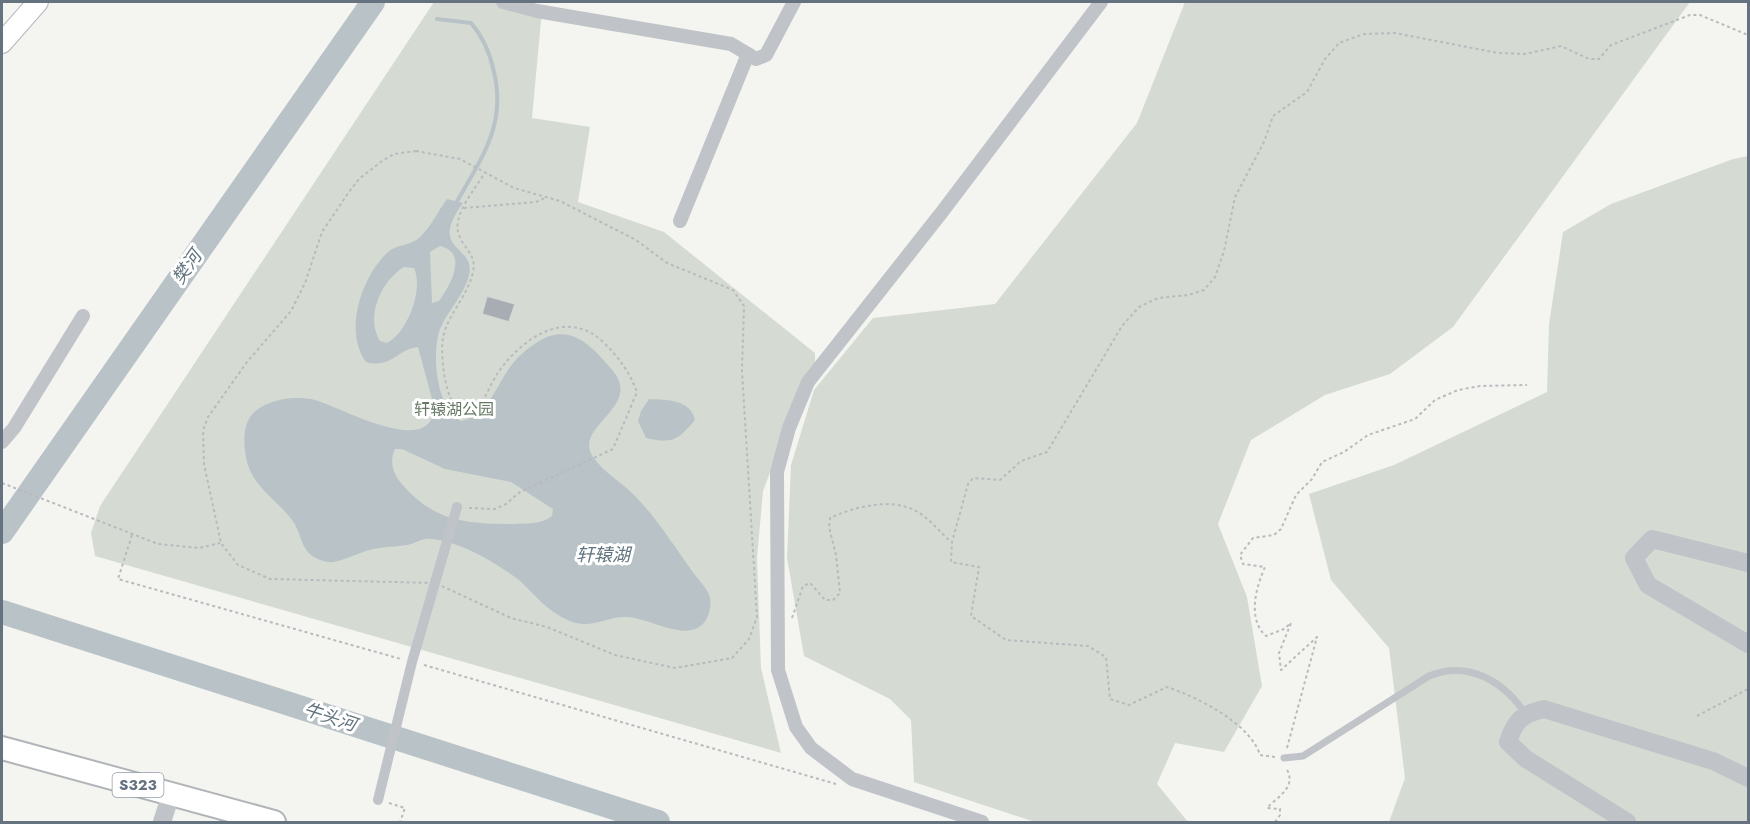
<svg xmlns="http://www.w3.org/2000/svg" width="1750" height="824" font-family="Jost,'Noto Sans SC',sans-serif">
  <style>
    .green { fill: #d5dbd3 }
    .water { fill: #b8c2c7; fill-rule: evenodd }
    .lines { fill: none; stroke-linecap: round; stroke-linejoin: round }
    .stream { stroke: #b8c2c7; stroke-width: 4 }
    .river { stroke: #b8c2c7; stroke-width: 24 }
    .building { fill: #a7adb3; stroke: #d6d6d4; stroke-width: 1.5 }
    .secondary-casing { stroke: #b3b7bb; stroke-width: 22 }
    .primary-casing { stroke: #b1b5b9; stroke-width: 26 }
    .path { stroke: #b8babd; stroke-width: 2; stroke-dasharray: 3 3; stroke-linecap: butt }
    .service { stroke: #c0c3c7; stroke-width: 7 }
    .pedestrian { stroke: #c0c3c7; stroke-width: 10 }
    .minor { stroke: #c0c3c7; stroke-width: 14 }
    .tertiary { stroke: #c0c3c7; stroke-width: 18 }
    .secondary { stroke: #fff; stroke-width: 20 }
    .primary { stroke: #fff; stroke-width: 22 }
    .labels { text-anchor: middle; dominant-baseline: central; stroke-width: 6; stroke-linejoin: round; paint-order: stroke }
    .shield { fill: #fff; stroke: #939ca6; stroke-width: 1.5 }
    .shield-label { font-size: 15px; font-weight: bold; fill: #657280 }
    .park-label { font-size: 16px; fill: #667864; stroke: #fff }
    .water-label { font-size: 18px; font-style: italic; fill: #61737e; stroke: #fff }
  </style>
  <rect width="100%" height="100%" fill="#f4f5f1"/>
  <g class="green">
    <path d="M 434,2 L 506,2 L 542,10 L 532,118 L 590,127 L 578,202 L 664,232 L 815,353 L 815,376 L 798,399 L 763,491 L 757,558 L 761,668 L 781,753 L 95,556 L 91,533 L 100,506 Z"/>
    <path d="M 1185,2 L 1690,2 L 1453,327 L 1390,374 L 1325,395 L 1251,440 L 1218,524 L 1247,597 L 1262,686 L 1224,752 L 1175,743 L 1157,784 L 1188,822 L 1035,822 L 914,782 L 911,720 L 890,699 L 804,656 L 787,558 L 791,465 L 814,390 L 873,318 L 995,304 L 1137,123 Z"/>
    <path d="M 1748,156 L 1748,822 L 1389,822 L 1405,778 L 1389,648 L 1331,580 L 1309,494 L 1394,465 L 1547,392 L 1549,324 L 1563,232 L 1611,204 L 1733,159 Z"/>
  </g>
  <g class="water">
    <path d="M 447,199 L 463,203 C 427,252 476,244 469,275 C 464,296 446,312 439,332 C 432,356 436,408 461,421 C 486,417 495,389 508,370 C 516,358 525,350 536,343 C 569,321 591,345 613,371 C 643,408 572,426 593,457 C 604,473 623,483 636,497 C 658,520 674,546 692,571 C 698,580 708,588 710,598 C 711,604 710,612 707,618 C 692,647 649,617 627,617 C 607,616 591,630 570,621 C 549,613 535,595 519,580 C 506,570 477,552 462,547 C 453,543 439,539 430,539 C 423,538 418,542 411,544 C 401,547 389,546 379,548 C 363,550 349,559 334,562 C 328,563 322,561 316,558 C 300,550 302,533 292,520 C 273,495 249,486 245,451 C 243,432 245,415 263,406 C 279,398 298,396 315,400 C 338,406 434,461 434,406 L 418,347 C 397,349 392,369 366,362 C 343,331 362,276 388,252 C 397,244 411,246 420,237 C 431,227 438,211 447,199 ZM 440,246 C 469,253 450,286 439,301 L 432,303 L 430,252 ZM 404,267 L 414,268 C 424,290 407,333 387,343 L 380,341 C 365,317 381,281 404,267 ZM 395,449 L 402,449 L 445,469 L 511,482 L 553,509 L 552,516 C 540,525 527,523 513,524 C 465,524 433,521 401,483 C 393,473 389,461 395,449 Z"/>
    <path d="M 649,399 C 667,400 690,399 695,420 C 678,440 673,444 646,438 L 638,421 L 641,411 Z"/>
  </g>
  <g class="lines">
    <path class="stream" d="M 437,19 L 471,23 C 484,38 490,53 494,72 C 507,126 480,160 455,205"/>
    <g class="river">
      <path d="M 2,532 L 373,2"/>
      <path d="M 2,612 L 658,822"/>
    </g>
  </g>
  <path class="building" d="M 487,296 L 515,304 L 509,322 L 482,314 Z"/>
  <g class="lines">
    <defs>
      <path id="secondary" d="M 2,43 L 38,2"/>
      <path id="primary" d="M 2,748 L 274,822"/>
    </defs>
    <use href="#secondary" class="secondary-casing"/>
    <use href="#primary" class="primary-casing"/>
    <g class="path">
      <path d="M 416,151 L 460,159 L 514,188 L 560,201 L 636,240 L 667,263 L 733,290 L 744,306 L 742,371 L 757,617 L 749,639 L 732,658 L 675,668 L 615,655 L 547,627 L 511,618 L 435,583 L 270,579 L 238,565 L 221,543 L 204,464 L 203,430 L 208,417 L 247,362 L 291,311 L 305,283 L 322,232 L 349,192 L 359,179 L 382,161 L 394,154 Z"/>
      <path d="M 464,208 L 536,202 L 547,197"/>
      <path d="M 2,483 L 158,544 L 199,548 L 220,543"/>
      <path d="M 469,508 L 495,509 L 506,504 L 520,492 L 613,449 L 637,392 C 629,371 618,356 601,340 C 564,308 520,340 497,374 C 491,384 486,396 480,406 L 460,411 C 445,401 440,356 443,338 C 447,315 468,296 473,272 C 477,255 464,249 459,235 C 451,217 475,189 484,174"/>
      <path d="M 132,535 L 118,579 L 401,659"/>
      <path d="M 792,618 L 803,586 L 810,583 L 825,600 L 833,600 L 840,593 L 836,555 L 829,527 L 830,518 C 854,507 891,497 916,511 C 929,518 940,532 951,542"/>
      <path d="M 424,665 L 836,784"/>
      <path d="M 1697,716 L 1748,689"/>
      <path d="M 1287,748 L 1317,637 L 1281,670 L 1279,653 L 1291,623 L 1284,629 L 1266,636 C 1247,619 1256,587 1265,567 L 1243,564 L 1240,555 L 1253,538 L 1274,535 L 1281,529 L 1296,495 L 1312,479 L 1322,462 L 1344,452 L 1368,435 L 1415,419 L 1435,400 L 1458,390 L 1480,386 L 1527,385"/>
      <path d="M 1275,757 L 1260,755 C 1250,723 1197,697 1167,687 L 1129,705 L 1110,699 L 1106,657 L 1088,646 L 1006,640 L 971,616 L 979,567 L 951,562 L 952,542 L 968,484 L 973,478 L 1000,480 L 1021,461 L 1047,452 L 1122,326 L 1139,307 L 1158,298 L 1188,295 L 1204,290 L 1215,277 L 1224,251 L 1235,197 L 1264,142 L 1273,116 L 1307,92 L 1325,59 L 1339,43 L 1364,34 L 1395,33 L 1498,53 L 1525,54 L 1561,46 L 1589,59 L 1599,59 L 1611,45 L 1690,15 L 1700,15 L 1748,35"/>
      <path d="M 389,803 L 405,808 L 400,822"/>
      <path d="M 1275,822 L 1280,815 L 1280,809 L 1267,808 C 1277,797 1298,787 1286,768"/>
    </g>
    <path class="service" d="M 1284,758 L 1303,756 L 1429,676 C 1468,660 1503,681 1525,713"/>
    <path class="pedestrian" d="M 378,800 L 412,662 L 457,507"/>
    <g class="minor">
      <path d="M 503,2 L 537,11 L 731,44 L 756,59 L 766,55 L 794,2"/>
      <path d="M 680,221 L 748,54"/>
      <path d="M 2,442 L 14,428 L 83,316"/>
      <path d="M 982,822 L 852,779 L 811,748 L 796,727 L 778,670 L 777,472 L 789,428 L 808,382 L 942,212 L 1101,2"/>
    </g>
    <g class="tertiary">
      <path d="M 1748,563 L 1652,539 L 1634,558 L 1648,585 L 1748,644"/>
      <path d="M 162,822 L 171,794"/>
      <path d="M 1627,822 L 1526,759 L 1508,742 C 1515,720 1522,714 1544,709 L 1713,761 L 1748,778"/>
    </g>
    <use href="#secondary" class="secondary"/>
    <use href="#primary" class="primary"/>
  </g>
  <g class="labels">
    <rect class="shield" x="112.5" y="773" width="51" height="24" rx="4.5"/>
    <g class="shield-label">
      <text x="138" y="785">S323</text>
    </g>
    <g class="park-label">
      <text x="454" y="409">轩辕湖公园</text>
    </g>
    <g class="water-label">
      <text transform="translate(187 267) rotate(-55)">樊河</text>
      <text x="603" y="555">轩辕湖</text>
      <text transform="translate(330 717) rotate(18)">牛头河</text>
    </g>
  </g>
  <rect width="1750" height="824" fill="none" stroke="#657280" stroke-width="6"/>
</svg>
